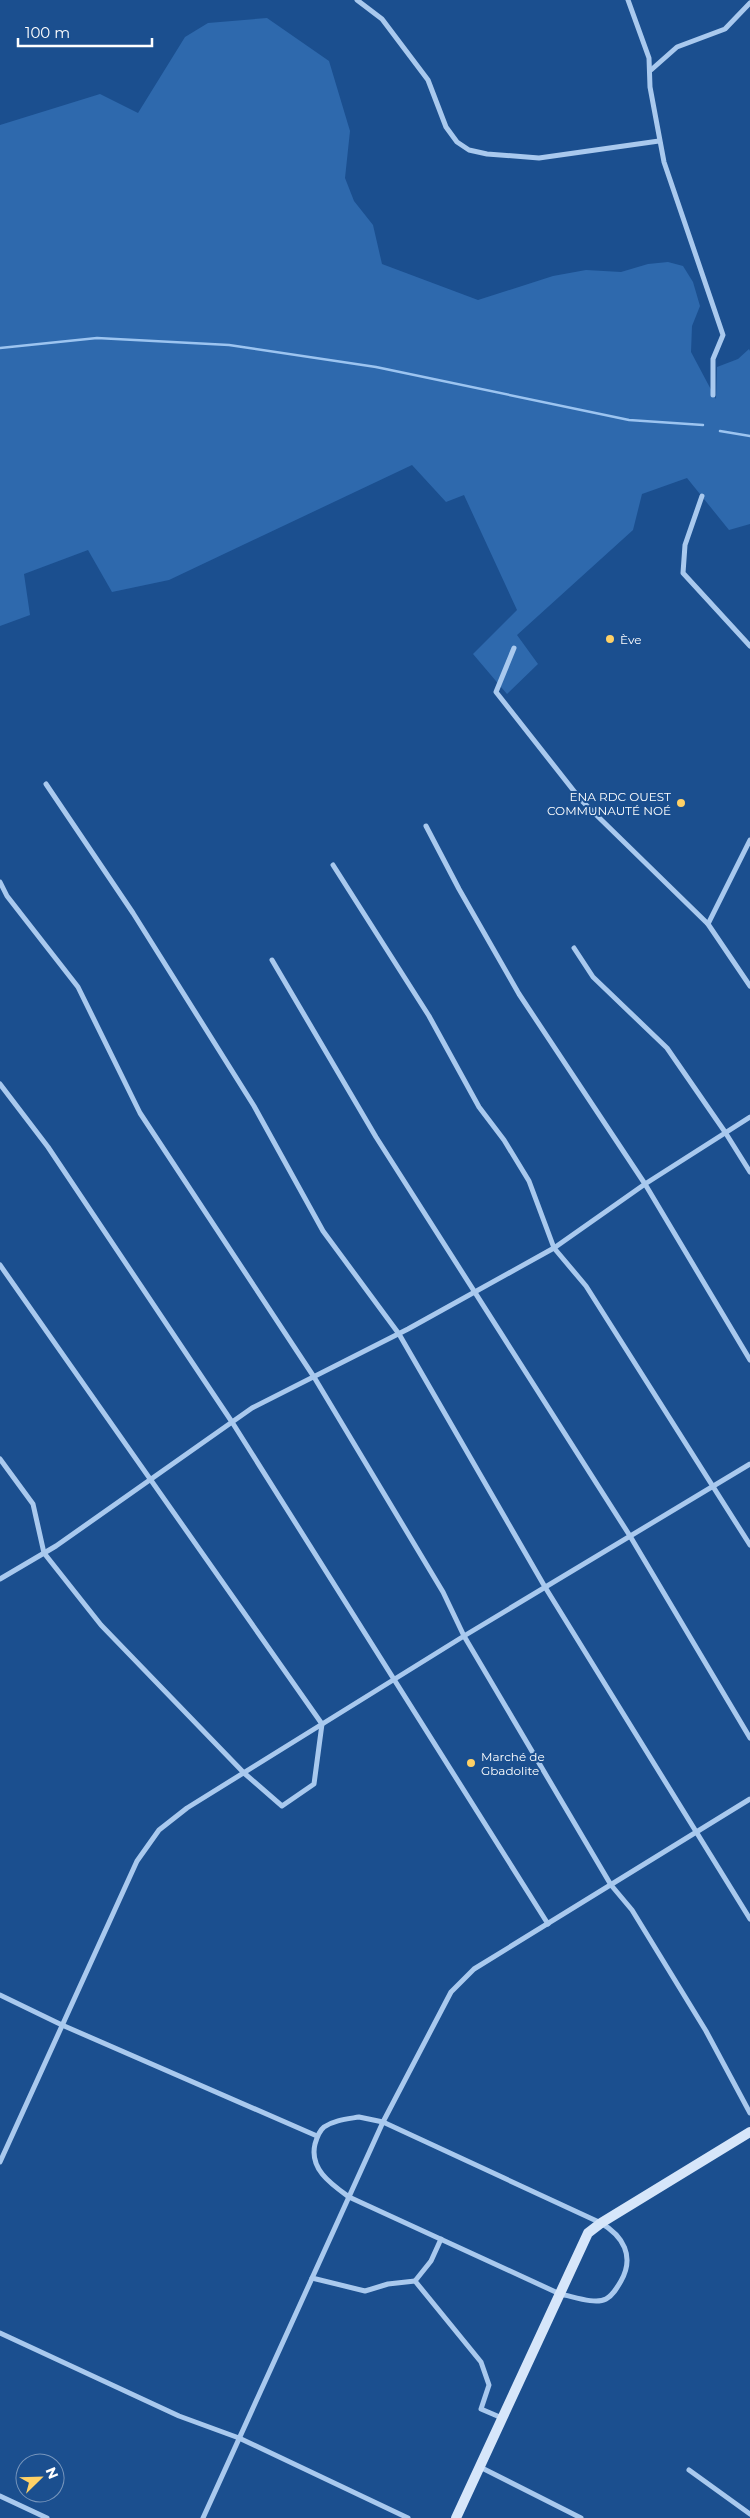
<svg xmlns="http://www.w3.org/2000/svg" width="750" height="2518" font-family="Montserrat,sans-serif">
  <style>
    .green { fill: #2e69ad }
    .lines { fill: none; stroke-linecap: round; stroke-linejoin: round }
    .stream { stroke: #9cc4f0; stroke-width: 2.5 }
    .street { stroke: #a9c9ee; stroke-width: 5 }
    .secondary { stroke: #d6e6fa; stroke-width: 10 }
    .poi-dot { fill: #ffd166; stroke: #1b4f8f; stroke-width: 2 }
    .labels { text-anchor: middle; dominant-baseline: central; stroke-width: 4; stroke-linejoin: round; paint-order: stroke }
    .poi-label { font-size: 12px; fill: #fff; stroke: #1b4f8f; text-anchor: start }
  </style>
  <rect width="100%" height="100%" fill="#1b4f8f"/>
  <path class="green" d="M 267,18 L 329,61 L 350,131 L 345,178 L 354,201 L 373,225 L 382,264 L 478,300 L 553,276 L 586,270 L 621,272 L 648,264 L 668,262 L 683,266 L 693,282 L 700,306 L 692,326 L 691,352 L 716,399 L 717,367 L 738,359 L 749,349 L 750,351 L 750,524 L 729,530 L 687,478 L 642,494 L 633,530 L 517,635 L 538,664 L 507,694 L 473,654 L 517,610 L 464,495 L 446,502 L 412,465 L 169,580 L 112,592 L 88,550 L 24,574 L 30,615 L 0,626 L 0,125 L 100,94 L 138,113 L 185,37 L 208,23 Z"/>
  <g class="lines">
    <g class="stream">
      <path d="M 0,348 L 97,338 L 229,345 L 376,367 L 629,420 L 703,425"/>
      <path d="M 720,431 L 750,436"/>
    </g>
    <g class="street">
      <path d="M 357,0 L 382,19 L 428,80 L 446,127 L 457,142 L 469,150 L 487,154 L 539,158 L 659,141"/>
      <path d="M 628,0 L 649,58 L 650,87 L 664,162 L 723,335 L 713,359 L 713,395"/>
      <path d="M 651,70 L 677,47 L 725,29 L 750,3"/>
      <path d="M 702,496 L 685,545 L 683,573 L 750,646"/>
      <path d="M 514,648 L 496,692 L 581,800 L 708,924 L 750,986"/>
      <path d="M 46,784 L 133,913 L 254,1106 L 323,1231 L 399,1334 L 545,1587 L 750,1919"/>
      <path d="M 426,826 L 459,889 L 519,994 L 645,1184 L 750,1360"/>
      <path d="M 333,865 L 429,1016 L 479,1107 L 504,1140 L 529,1181 L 554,1248 L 586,1286 L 750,1545"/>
      <path d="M 0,882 L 7,896 L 78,987 L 140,1113 L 314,1377 L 443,1592 L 464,1636 L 611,1885 L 632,1910 L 706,2031 L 750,2113"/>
      <path d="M 708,924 L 750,840"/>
      <path d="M 574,948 L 593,977 L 667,1048 L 725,1132 L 750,1172"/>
      <path d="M 272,960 L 376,1137 L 630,1536 L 750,1738"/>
      <path d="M 0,1084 L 48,1147 L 232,1422 L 548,1924"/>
      <path d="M 0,1265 L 322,1724 L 314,1784 L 282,1806 L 244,1773 L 101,1625 L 44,1553 L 33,1504 L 0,1459"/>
      <path d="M 0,1579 L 56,1546 L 252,1408 L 408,1329 L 554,1248 L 645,1184 L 750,1117"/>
      <path d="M 0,1995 L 62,2025 L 317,2136"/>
      <path d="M 359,2117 L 383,2122 L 601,2223 C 623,2236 635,2256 621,2281 C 617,2288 613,2295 606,2299 C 595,2305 572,2296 560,2294 L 349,2197 C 331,2184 309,2169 315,2144 C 317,2137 319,2131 324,2127 C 334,2120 347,2119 359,2117 Z"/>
      <path d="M 0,2162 L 137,1861 L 159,1830 L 187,1808 L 464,1636 L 750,1464"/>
      <path d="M 441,2239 L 431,2261 L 415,2281 L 481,2362 L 489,2385 L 481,2409 L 502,2418"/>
      <path d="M 312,2278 L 365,2291 L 388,2284 L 415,2281"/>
      <path d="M 0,2333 L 179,2416 L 239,2438 L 408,2518"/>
      <path d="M 480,2467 L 581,2518"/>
      <path d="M 689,2470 L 750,2514"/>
      <path d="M 0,2496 L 47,2518"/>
      <path d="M 203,2518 L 383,2122 L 451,1992 L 474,1969 L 750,1799"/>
    </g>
    <path class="secondary" d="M 456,2518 L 588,2233 L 601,2223 L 750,2132"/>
  </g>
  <g class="poi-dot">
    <circle cx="610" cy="639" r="5"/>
    <circle cx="681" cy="803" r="5"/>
    <circle cx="471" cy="1763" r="5"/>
  </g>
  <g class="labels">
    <g class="poi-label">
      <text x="620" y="639">Ève</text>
      <text x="671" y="796" text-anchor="end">ENA RDC OUEST<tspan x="671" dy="14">COMMUNAUTÉ NOÉ</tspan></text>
      <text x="481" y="1756">Marché de<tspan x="481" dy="14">Gbadolite</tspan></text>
    </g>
  </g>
  <g transform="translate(40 2478) rotate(67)"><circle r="24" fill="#1b4f8f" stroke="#7695bc"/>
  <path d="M0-4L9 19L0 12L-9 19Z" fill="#ffd166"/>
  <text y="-8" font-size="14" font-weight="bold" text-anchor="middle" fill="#ffffff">N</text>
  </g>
  <path d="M18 38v8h134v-8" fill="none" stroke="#ffffff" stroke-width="2.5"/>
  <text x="25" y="38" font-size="15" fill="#ffffff" stroke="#1b4f8f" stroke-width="4" paint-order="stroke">100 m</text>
</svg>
